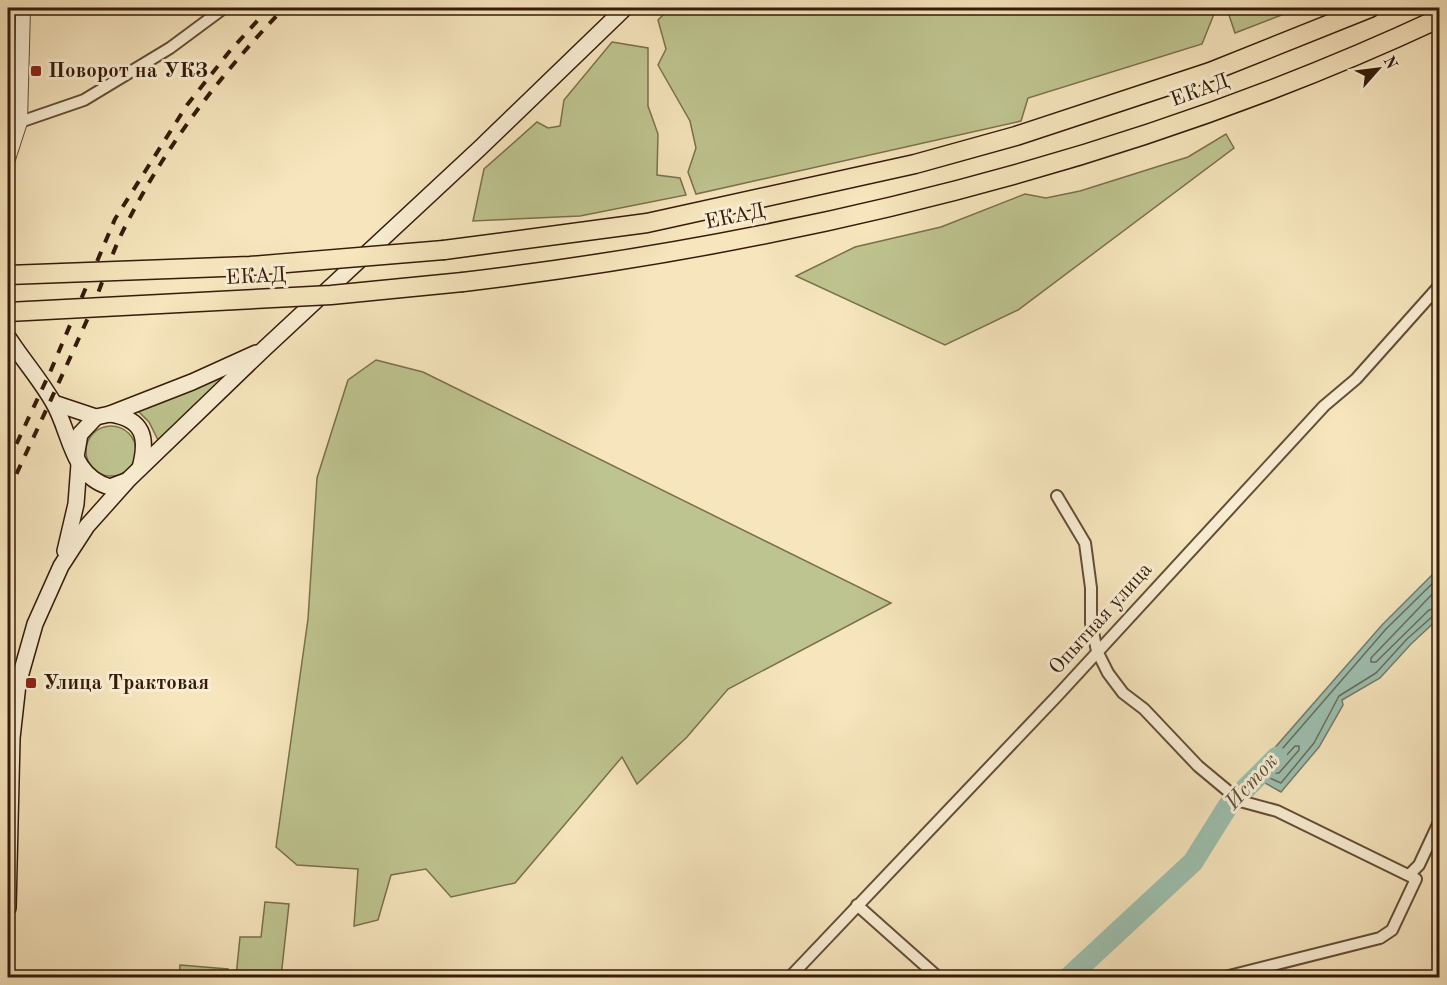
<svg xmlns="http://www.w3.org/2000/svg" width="1447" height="985" font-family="'Old Standard TT',serif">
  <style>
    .green { fill: #bec48f; stroke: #7a704c; stroke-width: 1.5 }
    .water { fill: #9dbfaf; stroke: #737d6d; stroke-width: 1.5 }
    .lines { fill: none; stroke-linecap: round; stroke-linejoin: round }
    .shore { stroke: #696d5c; stroke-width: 1.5 }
    .river { stroke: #9dbfaf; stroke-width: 21 }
    .minor-casing { stroke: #654e36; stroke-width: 14 }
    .tertiary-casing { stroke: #654e36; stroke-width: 16 }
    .secondary-casing { stroke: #351b09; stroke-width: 18 }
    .trunk-casing { stroke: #351b09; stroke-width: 21 }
    .minor { stroke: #f9eed4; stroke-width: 10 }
    .tertiary { stroke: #f9eed4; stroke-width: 14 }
    .secondary { stroke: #f9eed4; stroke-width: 15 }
    .trunk { stroke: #f6e5bd; stroke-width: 18 }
    .rail { stroke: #351b09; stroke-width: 4; stroke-dasharray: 10 10; stroke-linecap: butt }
    .trunk-bridge-casing { stroke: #351b09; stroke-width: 21; stroke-linecap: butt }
    .trunk-bridge { stroke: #f6e5bd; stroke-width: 18 }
    .poi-dot { fill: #8f2418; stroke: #f9eed4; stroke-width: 2 }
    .labels { text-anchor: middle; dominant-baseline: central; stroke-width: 6; stroke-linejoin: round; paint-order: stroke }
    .poi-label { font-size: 21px; font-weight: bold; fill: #351b09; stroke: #f9eed4; text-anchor: start }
    .street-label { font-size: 21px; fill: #351b09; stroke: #f9eed4 }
    .water-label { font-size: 22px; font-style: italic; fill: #595443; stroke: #f9eed4 }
  </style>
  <rect width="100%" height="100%" fill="#f6e5bd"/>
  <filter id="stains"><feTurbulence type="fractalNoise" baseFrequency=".00333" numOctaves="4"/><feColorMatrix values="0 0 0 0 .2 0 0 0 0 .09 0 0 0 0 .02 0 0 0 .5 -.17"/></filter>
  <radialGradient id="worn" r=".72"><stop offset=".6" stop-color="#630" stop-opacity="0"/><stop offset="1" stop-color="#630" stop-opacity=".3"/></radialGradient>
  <g class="green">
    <path d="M 670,8 L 1300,8 L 1235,33 L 1227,9 L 1214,14 L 1202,44 L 1028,98 L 1021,121 L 696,194 L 688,172 L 696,148 L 690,121 L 658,65 L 666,49 L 658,20 Z"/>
    <path d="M 612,42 L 648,48 L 648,106 L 658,134 L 657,175 L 680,178 L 686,195 L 580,216 L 473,221 L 484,169 L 537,122 L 548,128 L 560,126 L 564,100 Z"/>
    <path d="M 1226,134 L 1234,148 L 1018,310 L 945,345 L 796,276 L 855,247 L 941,227 L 1025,194 L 1046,198 L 1080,191 L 1188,157 Z"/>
    <path d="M 376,360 L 423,372 L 891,603 L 728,689 L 687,737 L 637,784 L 622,757 L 515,883 L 451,897 L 426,869 L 391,875 L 378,920 L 354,926 L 358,869 L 297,865 L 276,847 L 308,619 L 317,478 L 348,380 Z"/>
    <path d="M 230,373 L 158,440 L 149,422 L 138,411 Z"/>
    <circle cx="111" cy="451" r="25"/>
    <path d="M 265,902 L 289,904 L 281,977 L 236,977 L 240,937 L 261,937 Z"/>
    <path d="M 180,965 L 228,969 L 227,977 L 179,977 Z"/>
  </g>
  <path class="water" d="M 1439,568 L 1439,618 L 1411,644 L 1380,678 L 1342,700 L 1343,705 L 1319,747 L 1281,792 L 1251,775 L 1382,625 Z"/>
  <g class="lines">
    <g class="shore">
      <path d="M 1440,576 L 1386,629 L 1263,771 L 1263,775 L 1281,783 L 1314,743 L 1339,696 L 1376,673 L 1407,639 L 1433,616 L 1440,614"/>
      <path d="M 1440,586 L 1371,658 L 1371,662 L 1376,662 L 1429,610 L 1440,607"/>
      <path d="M 1295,746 L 1299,746 L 1299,750 L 1279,773 L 1275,773 L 1274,769 Z"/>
    </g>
    <path class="river" d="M 1068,978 L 1193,862 L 1228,806 L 1277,757"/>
    <defs>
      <g id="minor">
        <path d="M 20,122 L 84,100 L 170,48 L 224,8"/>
        <path d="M 1057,496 L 1085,543 L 1091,588 L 1091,623 L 1097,651 L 1108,673 L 1123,693 L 1144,709 L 1198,766 L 1240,801 L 1277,811 L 1416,879 L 1392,930 L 1380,938 L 1221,978"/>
        <path d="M 1409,875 L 1419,865 L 1440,820"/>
        <path d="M 857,905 L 939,978"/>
        <path d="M 789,978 L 1058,695 L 1324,406 L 1356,379 L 1440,285"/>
      </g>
      <path id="tertiary" d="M 8,159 L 20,122 L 23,8"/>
      <g id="secondary">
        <path d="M 8,337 C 22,359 40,379 53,402 C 71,432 70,476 110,487 L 126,481"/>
        <path d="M 54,403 L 96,417 L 110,414 L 192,382 L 256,353"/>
        <path d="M 110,414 C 144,419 148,438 140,468"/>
        <path d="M 76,457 L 80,434 L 96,417"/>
        <path d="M 65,551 L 76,504 L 79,464"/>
        <path d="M 8,908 L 12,738 L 18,684 L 35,624 L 61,566 L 87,526 L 129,479 L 264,349 L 480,148 L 625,8"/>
      </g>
      <g id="trunk">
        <path d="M 444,250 L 647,223 L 915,164 L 1016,136 L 1210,72 L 1370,8"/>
        <path d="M 463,282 C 798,242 1132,162 1440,18"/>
      </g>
    </defs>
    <use href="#minor" class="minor-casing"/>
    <use href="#tertiary" class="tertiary-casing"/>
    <use href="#secondary" class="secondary-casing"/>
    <use href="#trunk" class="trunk-casing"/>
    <use href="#minor" class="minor"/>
    <use href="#tertiary" class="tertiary"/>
    <use href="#secondary" class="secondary"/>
    <use href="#trunk" class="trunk"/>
    <g class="rail">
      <path d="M 8,462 L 51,370 L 115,219 L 187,105 L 229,52 L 269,8"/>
      <path d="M 8,492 C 36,432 64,372 91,311 C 103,282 112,251 127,223 C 168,142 222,73 284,8"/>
    </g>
    <defs>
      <g id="trunk-bridge">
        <path d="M 8,275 L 250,266 L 444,250"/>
        <path d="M 8,312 L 331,295 L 463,282"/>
      </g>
    </defs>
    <use href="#trunk-bridge" class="trunk-bridge-casing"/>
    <use href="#trunk-bridge" class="trunk-bridge"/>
  </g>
  <g class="poi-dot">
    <rect x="30" y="65" width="12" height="12" rx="3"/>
    <rect x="25" y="677" width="12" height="12" rx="3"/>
  </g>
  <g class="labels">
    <g class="poi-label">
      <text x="48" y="71">Поворот на УКЗ</text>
      <text x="43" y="683">Улица Трактовая</text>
    </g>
    <g class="street-label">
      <text transform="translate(1200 91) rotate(-20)">ЕКАД</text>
      <text transform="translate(735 217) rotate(-12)">ЕКАД</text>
      <text transform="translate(256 277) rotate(-3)">ЕКАД</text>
      <text transform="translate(1101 619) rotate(-48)">Опытная улица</text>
    </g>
    <g class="water-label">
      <text transform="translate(1252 782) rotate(-48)">Исток</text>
    </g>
  </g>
  <rect width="1447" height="985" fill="none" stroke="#f6e5bd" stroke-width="30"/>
  <rect x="9" y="9" width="1429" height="967" fill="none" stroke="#351b09" stroke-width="3"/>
  <rect x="15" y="15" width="1417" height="955" fill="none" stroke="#351b09" stroke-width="1.5"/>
  <g transform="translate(1378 69) rotate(62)" stroke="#f9eed4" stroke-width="4.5" paint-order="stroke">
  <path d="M0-4.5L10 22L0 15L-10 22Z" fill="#351b09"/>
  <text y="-9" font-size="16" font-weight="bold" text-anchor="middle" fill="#351b09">N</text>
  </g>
  <rect width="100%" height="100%" filter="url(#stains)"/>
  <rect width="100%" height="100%" fill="url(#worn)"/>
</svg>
